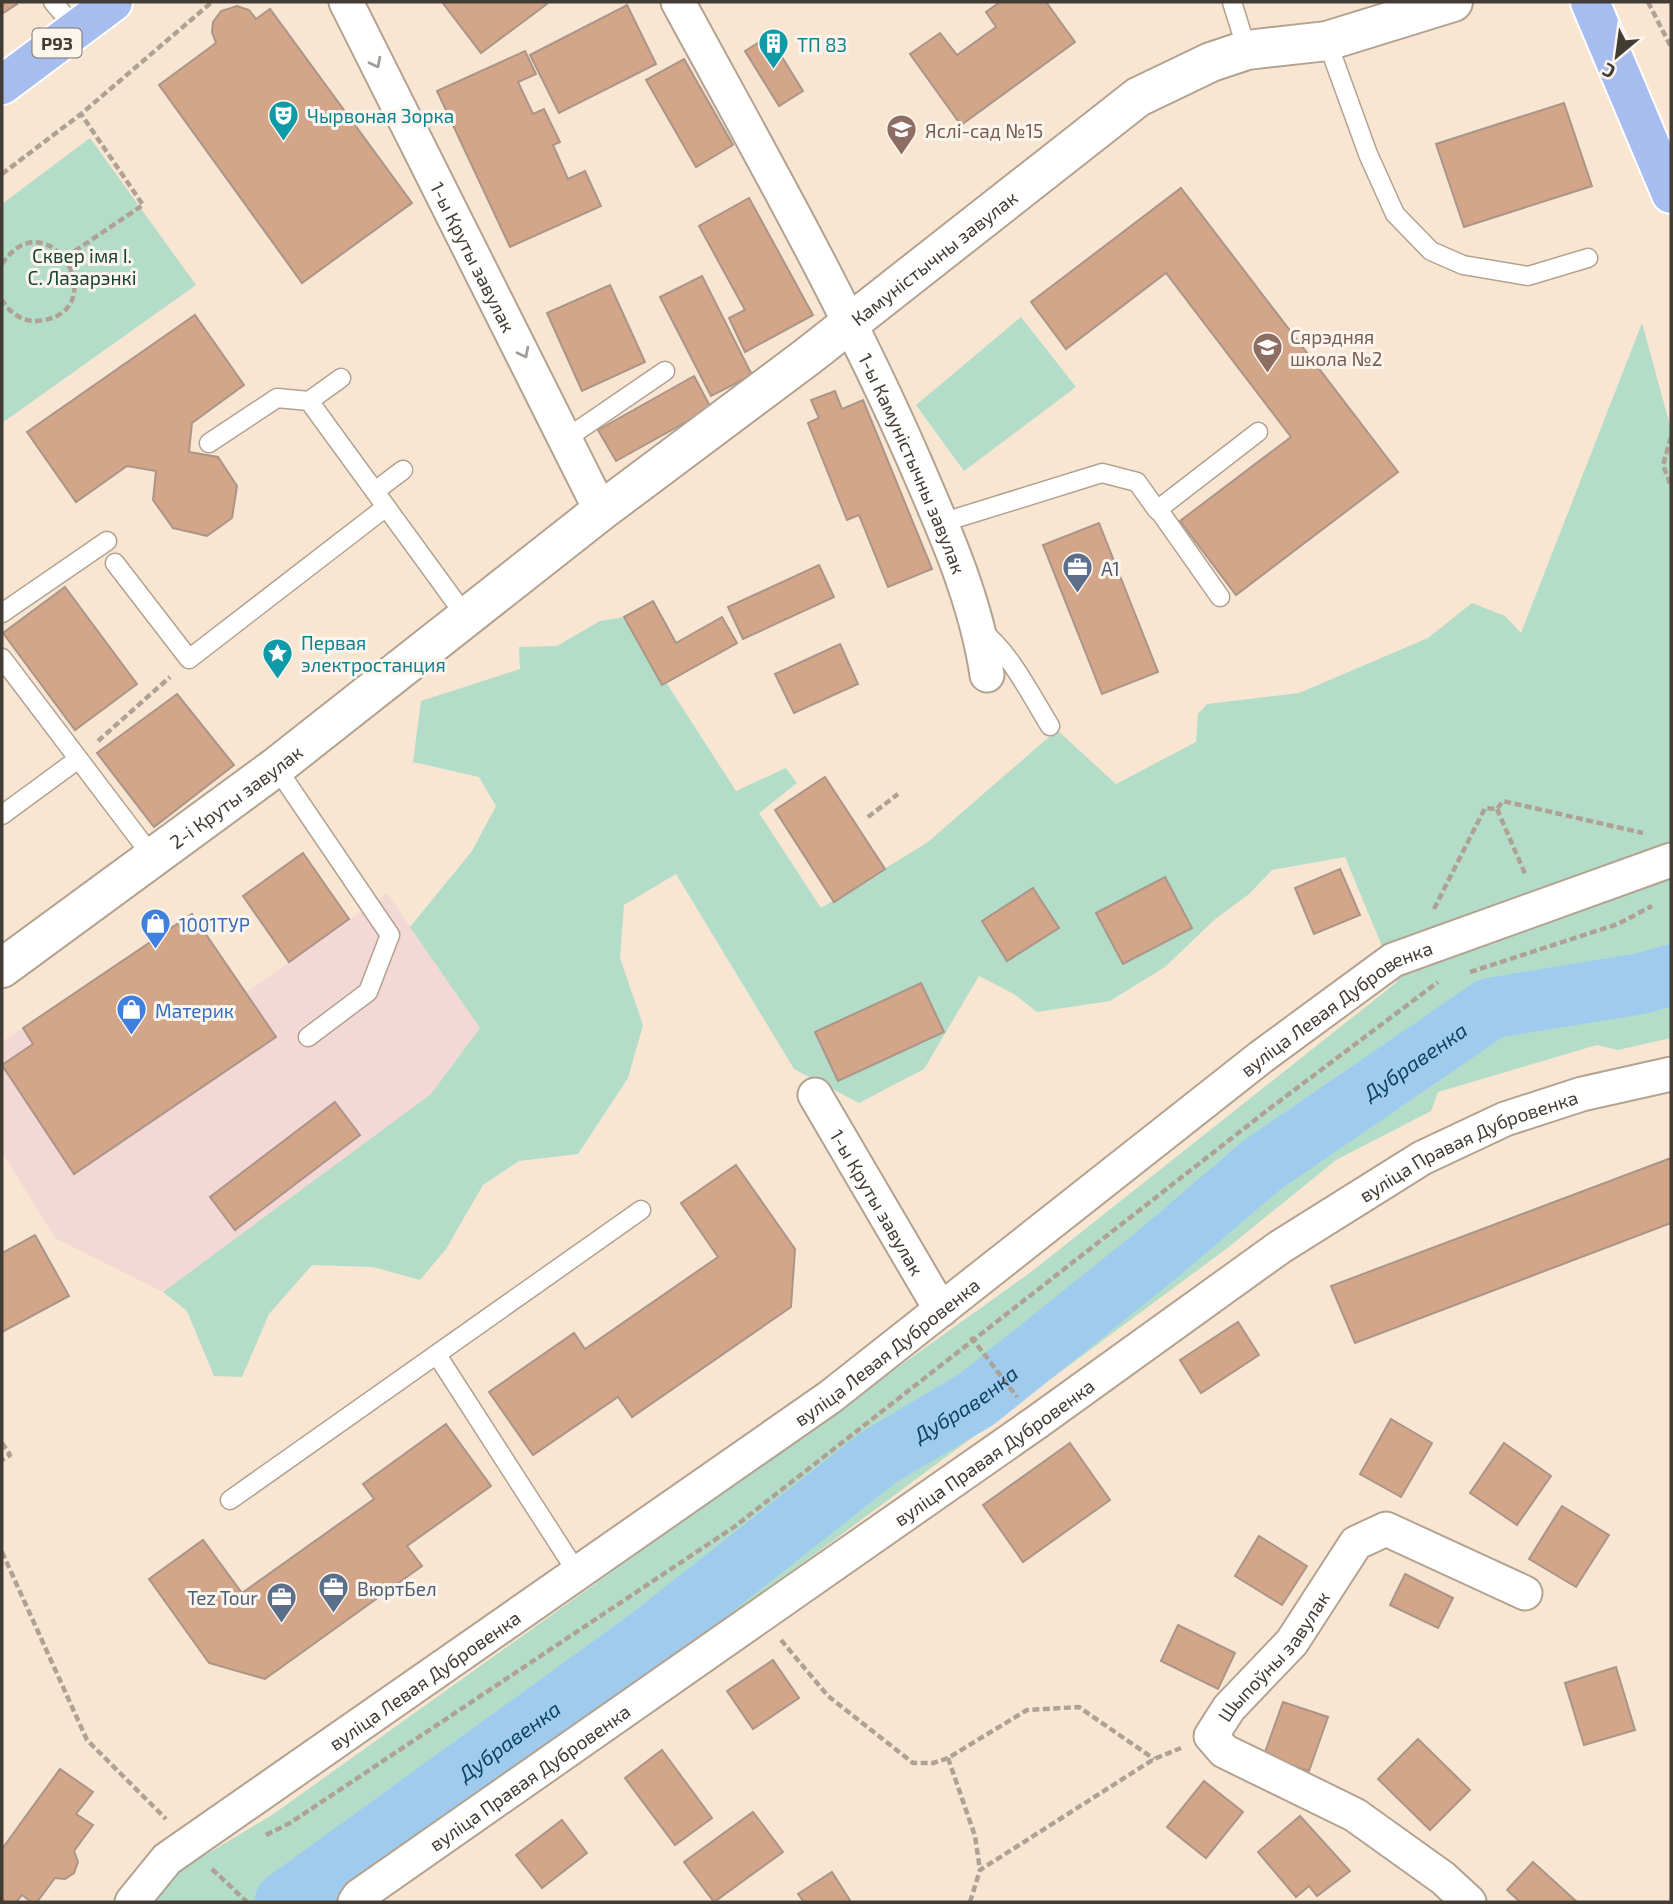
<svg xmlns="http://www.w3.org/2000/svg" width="1673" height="1904" font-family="'Exo 2',sans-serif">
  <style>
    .commercial { fill: #f3d8d5 }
    .green { fill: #b3ddc9 }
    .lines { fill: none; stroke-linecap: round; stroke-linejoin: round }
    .river { stroke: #9fccee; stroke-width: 61 }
    .building { fill: #d3a589; stroke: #ab9588; stroke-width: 2 }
    .lane-casing { stroke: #b3a290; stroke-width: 21 }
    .street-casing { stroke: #b3a290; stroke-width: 37 }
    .secondary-casing { stroke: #b3a290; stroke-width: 42 }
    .primary-casing { stroke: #fff; stroke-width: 42 }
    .path { stroke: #afa193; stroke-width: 4.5; stroke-dasharray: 7 3.5; stroke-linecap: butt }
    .lane { stroke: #fff; stroke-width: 18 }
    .street { stroke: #fff; stroke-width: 33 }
    .secondary { stroke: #fff; stroke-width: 38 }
    .primary { stroke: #a7bcef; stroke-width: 38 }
    .oneway { stroke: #a19e9a }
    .labels { text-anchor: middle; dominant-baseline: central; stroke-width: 6; stroke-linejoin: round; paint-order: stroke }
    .shield { fill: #fcf5ed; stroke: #7a746c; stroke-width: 2 }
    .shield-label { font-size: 18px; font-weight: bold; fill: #433c34 }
    .culture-label { font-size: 19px; fill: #0d838f; stroke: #fcf5ed; text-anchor: start }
    .education-label { font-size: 19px; fill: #785e54; stroke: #fcf5ed; text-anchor: start }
    .park-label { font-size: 19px; fill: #154231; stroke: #fcf5ed }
    .street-label { font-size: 19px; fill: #433c34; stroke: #fcf5ed }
    .service-label { font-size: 19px; fill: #4e5e75; stroke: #fcf5ed; text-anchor: start }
    .shop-label { font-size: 19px; fill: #366cbe; stroke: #fcf5ed; text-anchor: start }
    .water-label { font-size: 21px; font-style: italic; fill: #0d4464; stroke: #fcf5ed }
  </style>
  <rect width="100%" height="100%" fill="#f8e6d3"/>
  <path class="commercial" d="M 387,893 L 480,1028 L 431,1094 L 163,1292 L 55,1238 L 2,1152 L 2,1042 L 192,914 L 246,993 Z"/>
  <g class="green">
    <path d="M 90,138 L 196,285 L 2,423 L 2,204 Z"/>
    <path d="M 1021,317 L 1076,387 L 964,471 L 916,405 Z"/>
    <path d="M 1642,323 L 1671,429 L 1671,1038 L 1618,1050 L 1597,1045 L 1438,1092 L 1431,1111 L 1336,1160 L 1226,1249 L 822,1549 L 352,1888 L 342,1902 L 144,1902 L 162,1881 L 272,1815 L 1031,1272 L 1397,982 L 1345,857 L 1272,870 L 1249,894 L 1214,920 L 1165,967 L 1110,1001 L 1037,1012 L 1014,994 L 979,976 L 924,1069 L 859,1103 L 794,1069 L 676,874 L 624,905 L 620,958 L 643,1025 L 628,1078 L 578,1154 L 519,1161 L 483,1185 L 446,1249 L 420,1280 L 373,1267 L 312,1265 L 269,1314 L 242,1377 L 214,1376 L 187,1311 L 163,1292 L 431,1094 L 480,1028 L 410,927 L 472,851 L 496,806 L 479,777 L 413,762 L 421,701 L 520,669 L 519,647 L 557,646 L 600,621 L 624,617 L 736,791 L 786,768 L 797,783 L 759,813 L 821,908 L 928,842 L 1057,730 L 1116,784 L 1196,742 L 1198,714 L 1207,704 L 1299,693 L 1428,638 L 1472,603 L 1505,616 L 1521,633 Z"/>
  </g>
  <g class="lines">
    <path class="river" id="s1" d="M 285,1902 L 651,1637 L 879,1457 L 977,1399 L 1158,1254 L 1262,1165 L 1491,1008 L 1639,984 L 1671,975"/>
  </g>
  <g class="building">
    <path d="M 2,2 L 15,2 L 17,4 L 2,14 Z"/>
    <path d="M 442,2 L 545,2 L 547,4 L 481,53 Z"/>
    <path d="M 1000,2 L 1046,2 L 1075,42 L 961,125 L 910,54 L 940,33 L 957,55 L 996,27 L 986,12 Z"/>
    <path d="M 627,5 L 656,64 L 559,113 L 530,55 Z"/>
    <path d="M 237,6 L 249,10 L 256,19 L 270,9 L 412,203 L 302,283 L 159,85 L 216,43 L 212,32 L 213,22 L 221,11 Z"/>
    <path d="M 769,36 L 803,91 L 779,106 L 745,51 Z"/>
    <path d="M 525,51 L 536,74 L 518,82 L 533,114 L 544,109 L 560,142 L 553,145 L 568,179 L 585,171 L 601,206 L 510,247 L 437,91 Z"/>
    <path d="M 684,59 L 733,145 L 696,167 L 646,80 Z"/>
    <path d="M 1564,103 L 1592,186 L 1464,227 L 1436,144 Z"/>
    <path d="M 1181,188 L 1398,472 L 1236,595 L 1180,521 L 1291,437 L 1166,273 L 1066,349 L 1031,302 Z"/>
    <path d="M 749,198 L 813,315 L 745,352 L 729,318 L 745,310 L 699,226 Z"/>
    <path d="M 702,276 L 752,375 L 711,396 L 660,297 Z"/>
    <path d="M 610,285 L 645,362 L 582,391 L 547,313 Z"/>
    <path d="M 195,315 L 244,385 L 192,423 L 189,452 L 218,457 L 237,486 L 232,518 L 207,536 L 173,528 L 153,500 L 156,471 L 127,466 L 76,502 L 27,432 Z"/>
    <path d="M 694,376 L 711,408 L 616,461 L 598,430 Z"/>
    <path d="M 835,391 L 842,409 L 863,400 L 932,569 L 888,587 L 859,515 L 847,520 L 808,423 L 819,418 L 811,400 Z"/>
    <path d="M 1099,523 L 1158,672 L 1102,694 L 1043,545 Z"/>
    <path d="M 819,565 L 834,597 L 743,639 L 728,607 Z"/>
    <path d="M 65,587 L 137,684 L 75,730 L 3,633 Z"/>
    <path d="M 653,601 L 676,643 L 722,617 L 737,643 L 662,685 L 624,617 Z"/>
    <path d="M 840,644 L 858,684 L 794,713 L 775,674 Z"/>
    <path d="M 177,694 L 234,765 L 154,827 L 97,753 Z"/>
    <path d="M 825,777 L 885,869 L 834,902 L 775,810 Z"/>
    <path d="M 303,853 L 349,919 L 289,962 L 243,896 Z"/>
    <path d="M 1340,869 L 1360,915 L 1314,934 L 1295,888 Z"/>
    <path d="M 1165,877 L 1192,928 L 1123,964 L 1096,913 Z"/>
    <path d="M 1033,888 L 1059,928 L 1007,961 L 982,921 Z"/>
    <path d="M 192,914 L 276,1037 L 74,1174 L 2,1065 L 33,1044 L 23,1028 Z"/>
    <path d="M 921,983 L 944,1032 L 838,1081 L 815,1032 Z"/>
    <path d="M 335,1102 L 360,1135 L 235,1230 L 210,1197 Z"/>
    <path d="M 1671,1158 L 1671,1223 L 1355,1343 L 1331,1286 Z"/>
    <path d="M 736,1165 L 795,1249 L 791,1307 L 632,1417 L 618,1397 L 533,1455 L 489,1392 L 574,1333 L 585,1349 L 718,1257 L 681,1203 Z"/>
    <path d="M 35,1235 L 69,1296 L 2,1332 L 2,1253 Z"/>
    <path d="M 1238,1322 L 1259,1355 L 1201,1393 L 1180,1360 Z"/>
    <path d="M 1391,1419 L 1432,1443 L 1401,1497 L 1360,1474 Z"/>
    <path d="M 446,1424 L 491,1486 L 407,1546 L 422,1566 L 265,1679 L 209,1663 L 149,1579 L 203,1540 L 242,1593 L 374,1499 L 363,1484 Z"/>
    <path d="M 1070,1443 L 1110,1500 L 1023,1562 L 983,1505 Z"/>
    <path d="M 1504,1443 L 1551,1476 L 1517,1525 L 1470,1493 Z"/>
    <path d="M 1562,1506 L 1609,1535 L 1576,1587 L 1529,1559 Z"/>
    <path d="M 1259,1536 L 1307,1566 L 1282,1605 L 1235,1576 Z"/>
    <path d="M 1405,1574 L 1453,1598 L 1438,1628 L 1390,1605 Z"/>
    <path d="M 1178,1625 L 1235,1653 L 1218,1689 L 1161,1661 Z"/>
    <path d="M 773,1660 L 799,1698 L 753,1729 L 727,1691 Z"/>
    <path d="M 1616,1667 L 1635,1730 L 1584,1745 L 1565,1683 Z"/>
    <path d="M 1283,1702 L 1328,1717 L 1309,1771 L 1264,1755 Z"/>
    <path d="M 1418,1739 L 1470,1790 L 1430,1830 L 1378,1779 Z"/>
    <path d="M 662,1750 L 712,1818 L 675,1845 L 625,1778 Z"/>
    <path d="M 60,1769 L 93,1792 L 76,1814 L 93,1825 L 74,1851 L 78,1862 L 74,1873 L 65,1879 L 55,1878 L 37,1902 L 31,1902 L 22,1895 L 16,1902 L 2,1902 L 2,1849 Z"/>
    <path d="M 1204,1781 L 1243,1812 L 1206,1858 L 1167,1827 Z"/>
    <path d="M 753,1812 L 783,1852 L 714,1902 L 684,1862 Z"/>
    <path d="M 1300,1816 L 1350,1871 L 1317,1896 L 1309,1886 L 1296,1897 L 1258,1852 Z"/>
    <path d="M 562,1820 L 587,1853 L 542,1888 L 516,1855 Z"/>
    <path d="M 1533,1862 L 1577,1902 L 1520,1902 L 1507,1890 Z"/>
    <path d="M 832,1872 L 851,1902 L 804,1902 L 798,1894 Z"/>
  </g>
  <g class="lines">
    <defs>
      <g id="lane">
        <path d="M 53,2 L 75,28"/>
        <path d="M 1232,2 L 1247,50"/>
        <path d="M 1327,41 L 1368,154 L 1395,214 L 1431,251 L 1463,265 L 1528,276 L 1588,258"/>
        <path d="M 309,401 L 467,618"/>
        <path d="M 567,438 L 665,371"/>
        <path d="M 209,443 L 277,398 L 309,401 L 341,378"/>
        <path d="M 375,491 L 403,470"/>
        <path d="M 1158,509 L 1220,597"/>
        <path d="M 941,523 L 1102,473 L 1137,482 L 1157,510 L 1258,432"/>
        <path d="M 115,563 L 189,659 L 386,507"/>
        <path d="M 2,613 L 107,541"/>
        <path d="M 980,629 C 1011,654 1029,692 1050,726"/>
        <path d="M 2,658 L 152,856"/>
        <path d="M 276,767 L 390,935 L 368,992 L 308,1037"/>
        <path d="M 2,815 L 77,760"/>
        <path d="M 437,1355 L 578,1574"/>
        <path d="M 230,1500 L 641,1210"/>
      </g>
      <g id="street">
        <path id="s2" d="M 346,2 L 601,511"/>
        <path id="s3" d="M 678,2 C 760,153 845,302 914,460 C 944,529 976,600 987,675"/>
        <path id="s4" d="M 815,1095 L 941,1310"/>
        <path id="s5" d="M 132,1902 L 167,1859 L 830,1397 L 1261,1057 L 1393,960 L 1671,860"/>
        <path id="s6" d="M 355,1902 L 359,1896 L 1037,1422 L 1280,1247 L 1422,1158 L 1505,1119 L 1582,1094 L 1671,1074"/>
        <path id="s7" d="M 1469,1902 L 1443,1878 L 1355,1815 L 1224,1751 L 1211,1736 L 1229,1708 L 1292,1642 L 1356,1543 L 1386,1529 L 1525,1593"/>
      </g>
      <g id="secondary">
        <path id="s8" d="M 2,968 L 276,767 L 601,511 L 807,357 L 1138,97 L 1211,62 L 1247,50 L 1327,41 L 1453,2"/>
      </g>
      <g id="primary">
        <path d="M 1590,2 L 1671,194"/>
        <path d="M 2,85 L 113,2"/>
      </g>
    </defs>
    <use href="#lane" class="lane-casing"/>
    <use href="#street" class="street-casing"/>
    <use href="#secondary" class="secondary-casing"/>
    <use href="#primary" class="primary-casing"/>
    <g class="path">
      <path d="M 1648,2 L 1671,47"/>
      <path d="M 2,174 L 81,114 L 212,2"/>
      <path d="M 66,257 L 143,205 L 81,114"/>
      <path d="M 2,264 C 49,194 118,314 37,321 C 22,322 9,312 2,300"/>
      <path d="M 1671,437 L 1663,465 L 1671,486"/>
      <path d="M 98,741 L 170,677"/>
      <path d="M 1497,809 L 1526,876"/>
      <path d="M 868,817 L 898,794"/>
      <path d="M 1434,909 L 1485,808 L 1497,809 L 1503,801 L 1643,833"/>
      <path d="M 1470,972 L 1618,924 L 1652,906"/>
      <path d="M 971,1337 L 1017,1397"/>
      <path d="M 2,1443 L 10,1455 L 2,1460"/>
      <path d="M 2,1552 L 87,1740 L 166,1819"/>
      <path d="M 781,1640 L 828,1696 L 913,1763 L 933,1763 L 948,1758 L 1027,1710 L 1079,1707 L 1154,1759"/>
      <path d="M 948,1758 L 975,1836 L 980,1870"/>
      <path d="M 266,1835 L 290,1823 L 734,1527 L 1269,1109 L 1438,982"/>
      <path d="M 212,1869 L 247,1902"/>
      <path d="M 970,1902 L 980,1870 L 1154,1759 L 1181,1748"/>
    </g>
    <use href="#lane" class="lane"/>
    <use href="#street" class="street"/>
    <use href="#secondary" class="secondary"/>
    <use href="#primary" class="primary"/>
  </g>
  <defs><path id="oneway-chevron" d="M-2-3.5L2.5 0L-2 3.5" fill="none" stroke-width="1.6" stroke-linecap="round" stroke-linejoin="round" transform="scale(1.75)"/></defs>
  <g class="oneway">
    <use href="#oneway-chevron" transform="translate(376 63) rotate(63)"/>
    <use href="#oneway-chevron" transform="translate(524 353) rotate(63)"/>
  </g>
  <defs>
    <symbol id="building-pin" viewBox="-11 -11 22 30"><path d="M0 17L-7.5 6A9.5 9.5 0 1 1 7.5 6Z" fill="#0f9aa8" stroke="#fcf5ed"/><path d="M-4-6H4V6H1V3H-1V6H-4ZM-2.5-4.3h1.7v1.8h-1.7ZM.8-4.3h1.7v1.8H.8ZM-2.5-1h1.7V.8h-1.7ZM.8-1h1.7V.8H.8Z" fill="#fff"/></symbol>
    <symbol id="theatre-pin" viewBox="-11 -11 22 30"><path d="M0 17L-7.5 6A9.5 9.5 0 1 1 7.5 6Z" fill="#0f9aa8" stroke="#fcf5ed"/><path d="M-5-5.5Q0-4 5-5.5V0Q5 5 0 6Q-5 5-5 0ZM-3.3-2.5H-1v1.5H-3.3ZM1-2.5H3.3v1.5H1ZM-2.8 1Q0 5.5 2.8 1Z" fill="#fff"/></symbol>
    <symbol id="school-pin" viewBox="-11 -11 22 30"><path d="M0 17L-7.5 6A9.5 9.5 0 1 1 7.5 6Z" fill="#8d6e63" stroke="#fcf5ed"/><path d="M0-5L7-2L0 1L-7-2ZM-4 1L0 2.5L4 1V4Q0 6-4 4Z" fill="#fff"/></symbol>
    <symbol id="office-pin" viewBox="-11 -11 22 30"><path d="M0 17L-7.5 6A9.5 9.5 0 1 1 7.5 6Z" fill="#5c6f8a" stroke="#fcf5ed"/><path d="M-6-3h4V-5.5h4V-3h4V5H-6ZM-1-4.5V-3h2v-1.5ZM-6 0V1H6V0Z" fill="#fff"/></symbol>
    <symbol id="sight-pin" viewBox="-11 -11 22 30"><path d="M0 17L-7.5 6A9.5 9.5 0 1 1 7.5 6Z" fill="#0f9aa8" stroke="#fcf5ed"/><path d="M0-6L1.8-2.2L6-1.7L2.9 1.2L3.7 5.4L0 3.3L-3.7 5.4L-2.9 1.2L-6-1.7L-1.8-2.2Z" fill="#fff"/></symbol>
    <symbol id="shop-pin" viewBox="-11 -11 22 30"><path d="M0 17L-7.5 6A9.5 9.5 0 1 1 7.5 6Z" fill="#3f7fe0" stroke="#fcf5ed"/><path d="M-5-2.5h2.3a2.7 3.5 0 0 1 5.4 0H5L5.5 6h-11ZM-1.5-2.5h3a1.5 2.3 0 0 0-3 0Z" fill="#fff"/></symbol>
  </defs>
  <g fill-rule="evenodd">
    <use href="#building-pin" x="756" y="26" width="35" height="47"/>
    <use href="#theatre-pin" x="266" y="98" width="35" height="47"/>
    <use href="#school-pin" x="884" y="112" width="35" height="47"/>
    <use href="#school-pin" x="1250" y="330" width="35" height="47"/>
    <use href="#office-pin" x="1060" y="550" width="35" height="47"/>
    <use href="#sight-pin" x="260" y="636" width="35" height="47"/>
    <use href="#shop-pin" x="138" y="906" width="35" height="47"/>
    <use href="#shop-pin" x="114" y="992" width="35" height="47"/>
    <use href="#office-pin" x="316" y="1570" width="35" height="47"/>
    <use href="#office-pin" x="264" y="1580" width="35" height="47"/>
  </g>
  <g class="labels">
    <rect class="shield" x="32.5" y="28.5" width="49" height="29" rx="5"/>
    <g class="shield-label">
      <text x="57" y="43">Р93</text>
    </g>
    <g class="culture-label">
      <text x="797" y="44">ТП 83</text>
      <text x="307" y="115">Чырвоная Зорка</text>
      <text x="301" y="642">Первая<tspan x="301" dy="22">электростанция</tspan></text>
    </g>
    <g class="education-label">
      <text x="925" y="130">Яслі-сад №15</text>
      <text x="1290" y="336">Сярэдняя<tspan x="1290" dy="22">школа №2</tspan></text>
    </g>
    <g class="park-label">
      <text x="82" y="255">Сквер імя І.<tspan x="82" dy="22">С. Лазарэнкі</tspan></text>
    </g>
    <g class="street-label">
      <text stroke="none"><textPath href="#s2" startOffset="285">1-ы Круты завулак</textPath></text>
      <text stroke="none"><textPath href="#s8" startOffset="1172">Камуністычны завулак</textPath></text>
      <text stroke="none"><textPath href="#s3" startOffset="518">1-ы Камуністычны завулак</textPath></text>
      <text stroke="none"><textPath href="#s8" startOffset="290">2-і Круты завулак</textPath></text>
      <text stroke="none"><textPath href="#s5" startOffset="1503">вуліца Левая Дубровенка</textPath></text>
      <text stroke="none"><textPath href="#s6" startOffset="1349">вуліца Правая Дубровенка</textPath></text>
      <text stroke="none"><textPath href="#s4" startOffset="124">1-ы Круты завулак</textPath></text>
      <text stroke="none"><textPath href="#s5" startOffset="936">вуліца Левая Дубровенка</textPath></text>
      <text stroke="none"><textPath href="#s6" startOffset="782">вуліца Правая Дубровенка</textPath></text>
      <text stroke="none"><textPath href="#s7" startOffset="411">Шыпоўны завулак</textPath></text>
      <text stroke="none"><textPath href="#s5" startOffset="369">вуліца Левая Дубровенка</textPath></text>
      <text stroke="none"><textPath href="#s6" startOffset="215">вуліца Правая Дубровенка</textPath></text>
    </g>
    <g class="service-label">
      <text x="1101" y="568">A1</text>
      <text x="357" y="1588">ВюртБел</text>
      <text x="258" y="1597" text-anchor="end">Tez Tour</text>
    </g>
    <g class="shop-label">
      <text x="179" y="924">1001ТУР</text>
      <text x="155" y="1010">Материк</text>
    </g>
    <g class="water-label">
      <text stroke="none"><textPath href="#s1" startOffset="1410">Дубравенка</textPath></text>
      <text stroke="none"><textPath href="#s1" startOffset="844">Дубравенка</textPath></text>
      <text stroke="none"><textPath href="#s1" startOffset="276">Дубравенка</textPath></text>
    </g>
  </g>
  <rect width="1673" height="1904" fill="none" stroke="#433c34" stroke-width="7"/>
  <g transform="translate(1617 56) rotate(209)" stroke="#fcf5ed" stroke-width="5" paint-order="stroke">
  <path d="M0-5L12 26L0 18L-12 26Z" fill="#433c34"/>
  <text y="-10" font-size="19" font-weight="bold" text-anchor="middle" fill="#433c34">С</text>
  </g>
</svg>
